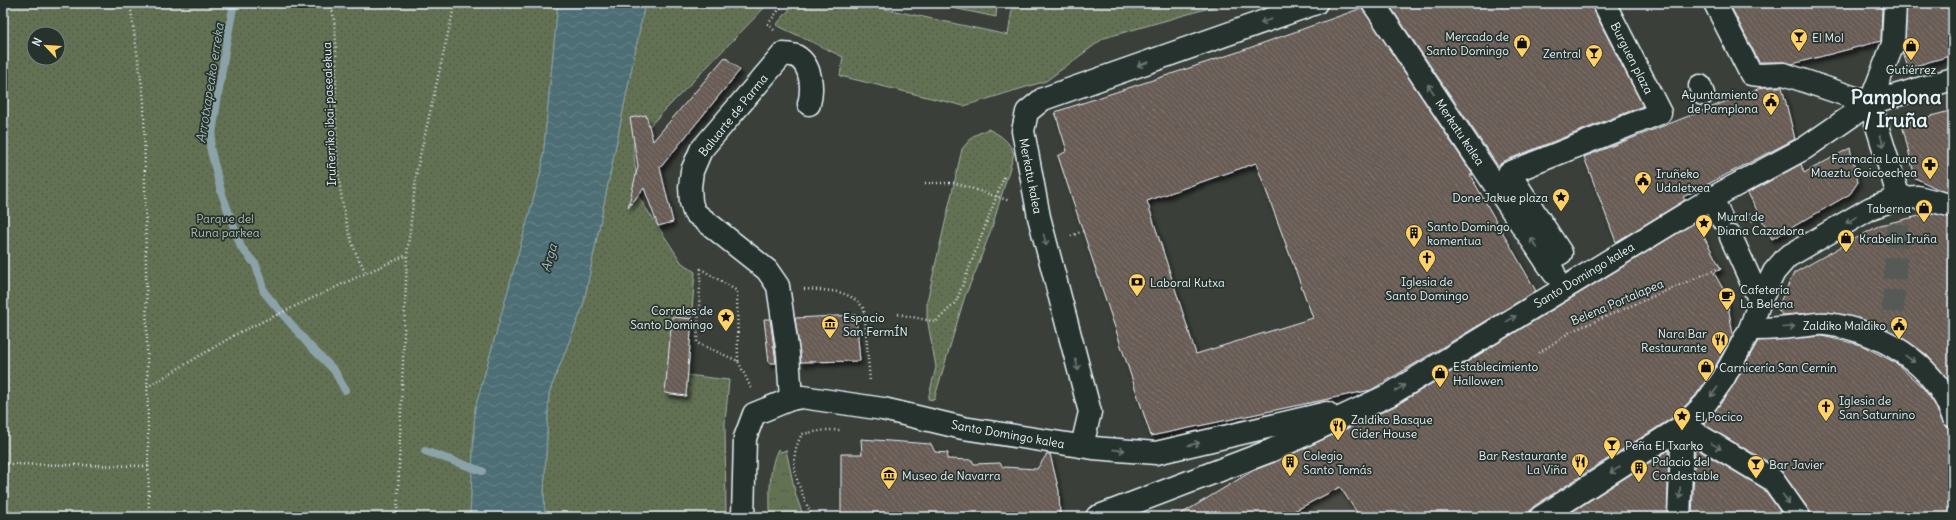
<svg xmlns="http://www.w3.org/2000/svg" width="1956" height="520" font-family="Delius,sans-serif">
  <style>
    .built { fill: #4b4b45 }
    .grass { fill: url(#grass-dots); stroke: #a6b1a6; fill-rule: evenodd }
    .forest { fill: url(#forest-crowns); stroke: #a6b1a6 }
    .water { fill: url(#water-waves); stroke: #8ba2a9 }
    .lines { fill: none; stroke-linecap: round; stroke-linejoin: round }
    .stream { stroke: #8ba2a9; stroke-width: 8 }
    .building { fill: url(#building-back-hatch); stroke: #e8f1f8; fill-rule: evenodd; filter: url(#shadow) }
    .minor-tunnel { stroke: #545a56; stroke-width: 22; stroke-dasharray: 22 11; stroke-linecap: butt }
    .minor-casing { stroke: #e8f1f8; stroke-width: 25 }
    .path { stroke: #e8f1f8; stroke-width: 2.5; stroke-dasharray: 1 3; stroke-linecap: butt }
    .minor { stroke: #26332d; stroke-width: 22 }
    .oneway { stroke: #6a7674 }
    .labels { text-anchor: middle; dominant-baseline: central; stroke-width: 3.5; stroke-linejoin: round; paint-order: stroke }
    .poi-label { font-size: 12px; fill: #e8f1f8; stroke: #26332d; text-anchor: start }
    .street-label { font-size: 12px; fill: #e8f1f8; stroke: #26332d }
    .park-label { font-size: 12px; fill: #b3beb6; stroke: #26332d }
    .water-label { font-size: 13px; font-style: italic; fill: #aabdc3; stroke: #26332d }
    .town-label { font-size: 20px; font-weight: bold; fill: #e8f1f8; stroke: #26332d }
  </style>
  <defs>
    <pattern id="grass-dots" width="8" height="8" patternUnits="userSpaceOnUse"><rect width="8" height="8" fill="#637153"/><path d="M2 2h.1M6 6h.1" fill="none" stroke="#535a4e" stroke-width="1.8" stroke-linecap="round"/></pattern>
    <pattern id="forest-crowns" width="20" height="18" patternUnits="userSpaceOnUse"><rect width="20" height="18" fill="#637153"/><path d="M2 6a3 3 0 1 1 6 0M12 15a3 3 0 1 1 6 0" fill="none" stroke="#535a4e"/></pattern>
    <pattern id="water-waves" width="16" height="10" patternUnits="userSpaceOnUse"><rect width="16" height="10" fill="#4d6e74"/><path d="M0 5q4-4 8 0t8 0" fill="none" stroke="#678389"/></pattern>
    <pattern id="building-back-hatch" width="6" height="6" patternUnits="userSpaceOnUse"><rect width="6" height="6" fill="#675c55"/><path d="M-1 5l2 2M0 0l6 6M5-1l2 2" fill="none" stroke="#7d746e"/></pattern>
    <filter id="shadow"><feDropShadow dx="2.5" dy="4.5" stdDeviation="2" flood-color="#0009"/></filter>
  </defs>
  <rect width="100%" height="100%" fill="#3a3f39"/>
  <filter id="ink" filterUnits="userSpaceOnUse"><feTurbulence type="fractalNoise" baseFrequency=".025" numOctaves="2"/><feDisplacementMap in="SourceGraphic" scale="8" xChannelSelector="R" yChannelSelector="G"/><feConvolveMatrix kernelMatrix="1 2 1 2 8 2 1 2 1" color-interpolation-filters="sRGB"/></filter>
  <g filter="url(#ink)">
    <path class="built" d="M 1317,437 L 1340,487 L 1360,517 L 1176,517 L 1260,467 Z"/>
    <g class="grass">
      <path d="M 3,3 L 558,3 L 542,168 L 475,409 L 470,517 L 3,517 ZM 34,34 L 58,34 L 58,58 L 34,58 Z"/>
      <path d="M 645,3 L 769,3 L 633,143 L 638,196 L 682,263 L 695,272 L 687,375 L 729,380 L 725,423 L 726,517 L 545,517 L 544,493 L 549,393 L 583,306 Z"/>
      <path d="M 795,3 L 858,3 L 1008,35 L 1013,3 L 1227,3 L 1104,38 L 1046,81 L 964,106 L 840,76 L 843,57 L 776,25 Z"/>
      <path d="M 954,3 L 997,3 L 996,17 L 953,8 Z"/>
      <path d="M 988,129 C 1001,135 1009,141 1014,154 L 992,227 L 977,268 L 965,296 L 934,400 L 928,399 L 936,367 L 927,318 L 927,301 L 962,149 L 973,136 Z"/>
    </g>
    <path class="forest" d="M 778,449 L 781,452 L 786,450 L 796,496 L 804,517 L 770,517 C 770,494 768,469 778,449 Z"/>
    <path class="water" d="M 558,3 L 645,3 L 583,306 L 549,393 L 544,493 L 545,517 L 470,517 L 475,409 L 542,168 Z"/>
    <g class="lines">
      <g class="stream">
        <path d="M 234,3 L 226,45 L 210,147 L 221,191 L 241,247 L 256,265 L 264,292 L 308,344 L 334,370 L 345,390"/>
        <path d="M 425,451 L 482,471"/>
      </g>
    </g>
    <g class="building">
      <path d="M 1388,3 L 1592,3 L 1593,9 L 1643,106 L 1504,161 L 1498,166 Z"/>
      <path d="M 1729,3 L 1882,3 L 1881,41 L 1792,64 L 1784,62 L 1759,62 Z"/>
      <path d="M 1907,3 L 1953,3 L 1953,55 L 1908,68 L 1903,52 L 1905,45 Z"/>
      <path d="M 1362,8 L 1473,175 L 1470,175 L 1536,291 L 1371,390 L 1151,436 L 1058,156 L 1067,151 L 1055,112 L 1235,53 ZM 1256,163 L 1313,318 L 1196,354 L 1147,201 Z"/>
      <path d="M 725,57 L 740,70 L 660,168 L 673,222 L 658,226 L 644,188 L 628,208 L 638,166 L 630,118 L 646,115 L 653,141 Z"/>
      <path d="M 1763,87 L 1782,87 L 1795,139 L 1683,197 L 1685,200 L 1616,242 L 1584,157 Z"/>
      <path d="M 1953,110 L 1953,193 L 1940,190 L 1915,178 L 1902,124 Z"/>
      <path d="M 1850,148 L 1858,182 L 1850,194 L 1772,239 L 1748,193 L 1801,164 L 1804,173 Z"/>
      <path d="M 1932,213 L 1953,218 L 1953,387 L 1942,372 L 1927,355 L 1909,342 L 1871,322 L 1849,316 L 1827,312 L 1782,315 L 1777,308 L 1794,273 L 1880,225 Z"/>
      <path d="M 1696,222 L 1721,269 L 1714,273 L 1726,294 L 1733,335 L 1712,372 L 1695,396 L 1675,416 L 1534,506 L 1530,511 L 1529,517 L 1360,517 L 1340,487 L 1283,517 L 1176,517 L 1254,470 L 1275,462 L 1395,406 Z"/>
      <path d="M 856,315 L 860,361 L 801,362 L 795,318 Z"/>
      <path d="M 672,317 L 692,319 L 686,396 L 665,393 Z"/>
      <path d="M 764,319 L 770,319 L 776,363 L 769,363 Z"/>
      <path d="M 1822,336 L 1861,345 L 1896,363 L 1923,388 L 1934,403 L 1942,421 L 1946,426 L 1953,428 L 1953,517 L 1811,517 L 1809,510 L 1780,469 L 1703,424 L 1715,411 L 1733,386 L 1758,341 Z"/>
      <path d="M 861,439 L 931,444 L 935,452 L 948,453 L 947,459 L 972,460 L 974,464 L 1000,463 L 1003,467 L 1037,469 L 1047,454 L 1050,454 L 1059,491 L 1060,517 L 970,517 L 970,514 L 937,515 L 934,517 L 841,517 L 841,454 L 862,454 Z"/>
      <path d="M 1695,448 L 1764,489 L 1784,517 L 1692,517 Z"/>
      <path d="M 1669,450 L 1667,517 L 1564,517 Z"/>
    </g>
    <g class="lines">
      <path class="minor-tunnel" d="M 1891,345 L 1899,198"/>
      <defs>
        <g id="minor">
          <path d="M 1373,3 L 1554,273"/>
          <path d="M 1715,3 L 1751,74 L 1760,75 L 1784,74 L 1870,103"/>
          <path d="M 1895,3 L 1893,44 L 1870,103 L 1899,198"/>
          <path d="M 1700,86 L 1703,94"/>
          <path d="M 1712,198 L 1721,218"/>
          <path d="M 1731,237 L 1760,301"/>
          <path d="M 1546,261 L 1561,253 L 1509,173 L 1660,113 L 1604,3"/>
          <path d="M 1750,329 C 1766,329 1782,328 1799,326 C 1807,326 1817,323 1826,324 C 1879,330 1935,363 1953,416"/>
          <path d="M 791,399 L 788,354 L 778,286 L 767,270 L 694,212 L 691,202 L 690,187 L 692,171 L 701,150 L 783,54 C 787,54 792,55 796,56 C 812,65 813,89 809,104"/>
          <path d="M 1683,426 L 1773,480 L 1799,517"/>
          <path d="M 1082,446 L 1090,412 L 1039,217 L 1023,131 L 1027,112 L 1043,99 L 1316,3"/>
          <path d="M 743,517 L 745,438 L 754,414 L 791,399 L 802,397 L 883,409 L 963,428 L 1093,448 L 1156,453 L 1327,413"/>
          <path d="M 1097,517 L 1270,451 L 1389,395 L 1712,198 L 1805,148 L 1870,103 L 1953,79"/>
          <path d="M 1541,517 L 1683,426 L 1705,404 L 1723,379 L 1750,329 L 1760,301 L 1774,272 L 1787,257 L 1871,208 L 1899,198 L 1918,197 L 1953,206"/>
          <path d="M 1679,517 L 1683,426"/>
        </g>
      </defs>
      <use href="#minor" class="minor-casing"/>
      <g class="path">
        <path d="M 130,3 L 144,101 L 149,517"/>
        <path d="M 331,3 C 338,34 336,66 336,97 C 336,147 337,200 354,248 C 357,256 362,265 366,273 L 407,255"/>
        <path d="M 774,30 L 768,24 L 784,3"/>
        <path d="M 925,183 L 955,183 L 1010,201"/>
        <path d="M 1749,213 L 1753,222"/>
        <path d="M 1071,236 L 1083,231"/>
        <path d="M 804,289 C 827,291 849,288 864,309 L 870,381"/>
        <path d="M 898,314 L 936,322 L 956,302 L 1004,177"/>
        <path d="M 1539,353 L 1570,332 L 1717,269"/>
        <path d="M 738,361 L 737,291 L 701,269 L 697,343 L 738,361 L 751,388"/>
        <path d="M 147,387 L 240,332 L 366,273"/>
        <path d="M 3,464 L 148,466"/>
        <path d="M 397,517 L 407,255 L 417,169 L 455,3"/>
        <path d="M 812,517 C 800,487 785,465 802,434 L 826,430 L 840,430"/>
      </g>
      <use href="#minor" class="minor"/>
    </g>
    <defs><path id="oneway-shaft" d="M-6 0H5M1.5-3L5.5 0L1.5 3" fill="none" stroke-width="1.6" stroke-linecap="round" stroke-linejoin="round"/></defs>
    <g class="oneway">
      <use href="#oneway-shaft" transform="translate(1266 21) rotate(161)"/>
      <use href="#oneway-shaft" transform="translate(1143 64) rotate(161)"/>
      <use href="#oneway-shaft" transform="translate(1431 89) rotate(-124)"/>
      <use href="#oneway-shaft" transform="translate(1882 141) rotate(73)"/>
      <use href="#oneway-shaft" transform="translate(1851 220) rotate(149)"/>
      <use href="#oneway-shaft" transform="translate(1045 240) rotate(76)"/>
      <use href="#oneway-shaft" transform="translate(1534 243) rotate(-124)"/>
      <use href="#oneway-shaft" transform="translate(1511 319) rotate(-32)"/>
      <use href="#oneway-shaft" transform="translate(1789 327) rotate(-5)"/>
      <use href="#oneway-shaft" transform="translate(1910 359) rotate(37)"/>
      <use href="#oneway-shaft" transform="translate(1077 365) rotate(76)"/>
      <use href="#oneway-shaft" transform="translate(1400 388) rotate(-32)"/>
      <use href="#oneway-shaft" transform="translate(1714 392) rotate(127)"/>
      <use href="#oneway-shaft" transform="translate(1194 444) rotate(-13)"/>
      <use href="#oneway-shaft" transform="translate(1716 446) rotate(31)"/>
      <use href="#oneway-shaft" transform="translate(1119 450) rotate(4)"/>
      <use href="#oneway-shaft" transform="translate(1615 470) rotate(149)"/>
      <use href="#oneway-shaft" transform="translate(1680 493) rotate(92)"/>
      <use href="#oneway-shaft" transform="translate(1786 499) rotate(55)"/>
    </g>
  </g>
  <defs>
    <symbol id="bar-pin" viewBox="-11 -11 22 30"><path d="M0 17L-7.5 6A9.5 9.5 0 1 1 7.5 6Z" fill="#ffd166" stroke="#26332d"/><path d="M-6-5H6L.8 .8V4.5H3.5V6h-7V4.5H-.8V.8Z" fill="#111"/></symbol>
    <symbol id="shop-pin" viewBox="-11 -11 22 30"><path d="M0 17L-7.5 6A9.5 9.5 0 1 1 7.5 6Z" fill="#ffd166" stroke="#26332d"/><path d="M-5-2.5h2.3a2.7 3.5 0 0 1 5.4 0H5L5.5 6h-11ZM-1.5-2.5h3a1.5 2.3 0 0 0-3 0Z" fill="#111"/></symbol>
    <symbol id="civic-pin" viewBox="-11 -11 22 30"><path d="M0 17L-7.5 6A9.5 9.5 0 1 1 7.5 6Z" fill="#ffd166" stroke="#26332d"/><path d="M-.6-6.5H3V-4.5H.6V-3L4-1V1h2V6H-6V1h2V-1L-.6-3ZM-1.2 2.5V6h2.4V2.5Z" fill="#111"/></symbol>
    <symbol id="pharmacy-pin" viewBox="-11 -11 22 30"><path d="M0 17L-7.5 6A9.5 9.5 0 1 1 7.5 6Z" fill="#ffd166" stroke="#26332d"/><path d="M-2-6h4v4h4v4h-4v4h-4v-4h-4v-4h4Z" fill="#111"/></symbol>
    <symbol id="sight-pin" viewBox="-11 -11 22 30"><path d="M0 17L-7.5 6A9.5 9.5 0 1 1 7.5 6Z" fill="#ffd166" stroke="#26332d"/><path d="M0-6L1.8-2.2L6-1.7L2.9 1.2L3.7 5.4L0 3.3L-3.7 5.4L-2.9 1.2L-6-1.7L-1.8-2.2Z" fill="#111"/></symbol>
    <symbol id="building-pin" viewBox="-11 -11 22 30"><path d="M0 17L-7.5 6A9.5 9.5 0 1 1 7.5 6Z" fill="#ffd166" stroke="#26332d"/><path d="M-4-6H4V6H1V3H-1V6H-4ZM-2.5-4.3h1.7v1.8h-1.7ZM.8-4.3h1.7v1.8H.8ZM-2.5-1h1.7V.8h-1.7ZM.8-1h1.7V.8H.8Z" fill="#111"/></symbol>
    <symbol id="church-pin" viewBox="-11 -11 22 30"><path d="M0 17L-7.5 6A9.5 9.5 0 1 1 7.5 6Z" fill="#ffd166" stroke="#26332d"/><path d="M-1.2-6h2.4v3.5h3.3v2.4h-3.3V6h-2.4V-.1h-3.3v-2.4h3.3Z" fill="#111"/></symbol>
    <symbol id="bank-pin" viewBox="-11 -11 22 30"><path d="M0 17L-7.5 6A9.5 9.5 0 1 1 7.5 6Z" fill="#ffd166" stroke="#26332d"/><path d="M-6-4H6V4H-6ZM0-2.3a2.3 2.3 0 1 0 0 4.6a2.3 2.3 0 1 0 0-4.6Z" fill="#111"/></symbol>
    <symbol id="cafe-pin" viewBox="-11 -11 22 30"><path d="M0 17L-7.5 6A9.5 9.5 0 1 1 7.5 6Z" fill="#ffd166" stroke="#26332d"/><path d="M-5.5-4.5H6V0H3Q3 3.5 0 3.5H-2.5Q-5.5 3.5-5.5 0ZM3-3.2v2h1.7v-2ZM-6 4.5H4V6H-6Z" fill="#111"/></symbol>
    <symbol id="museum-pin" viewBox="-11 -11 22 30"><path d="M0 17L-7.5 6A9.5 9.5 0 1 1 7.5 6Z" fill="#ffd166" stroke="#26332d"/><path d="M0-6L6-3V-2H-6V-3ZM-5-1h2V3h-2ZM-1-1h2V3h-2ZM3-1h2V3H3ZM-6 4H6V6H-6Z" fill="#111"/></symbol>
    <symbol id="restaurant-pin" viewBox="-11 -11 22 30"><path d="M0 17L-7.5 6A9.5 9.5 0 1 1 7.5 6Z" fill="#ffd166" stroke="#26332d"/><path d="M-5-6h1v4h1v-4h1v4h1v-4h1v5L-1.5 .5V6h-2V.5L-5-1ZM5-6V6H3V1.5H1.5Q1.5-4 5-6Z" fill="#111"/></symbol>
  </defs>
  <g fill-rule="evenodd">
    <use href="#bar-pin" x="1789" y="27" width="20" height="27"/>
    <use href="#shop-pin" x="1512" y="33" width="20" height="27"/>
    <use href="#shop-pin" x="1901" y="36" width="20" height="27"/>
    <use href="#bar-pin" x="1584" y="43" width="20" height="27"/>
    <use href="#civic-pin" x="1761" y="91" width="20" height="27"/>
    <use href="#pharmacy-pin" x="1920" y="155" width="20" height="27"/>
    <use href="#civic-pin" x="1633" y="170" width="20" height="27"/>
    <use href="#sight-pin" x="1551" y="187" width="20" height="27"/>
    <use href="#shop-pin" x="1914" y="198" width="20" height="27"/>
    <use href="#sight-pin" x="1694" y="213" width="20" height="27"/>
    <use href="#building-pin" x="1404" y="223" width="20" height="27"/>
    <use href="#shop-pin" x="1836" y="228" width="20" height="27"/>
    <use href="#church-pin" x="1417" y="248" width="20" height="27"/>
    <use href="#bank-pin" x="1127" y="272" width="20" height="27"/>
    <use href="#cafe-pin" x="1717" y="286" width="20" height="27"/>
    <use href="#sight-pin" x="716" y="307" width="20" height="27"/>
    <use href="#museum-pin" x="820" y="314" width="20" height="27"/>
    <use href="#civic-pin" x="1889" y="315" width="20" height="27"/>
    <use href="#restaurant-pin" x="1710" y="330" width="20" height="27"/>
    <use href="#shop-pin" x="1696" y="357" width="20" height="27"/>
    <use href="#shop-pin" x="1430" y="363" width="20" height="27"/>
    <use href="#church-pin" x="1816" y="397" width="20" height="27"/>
    <use href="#sight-pin" x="1672" y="406" width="20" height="27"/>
    <use href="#restaurant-pin" x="1328" y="416" width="20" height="27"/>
    <use href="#bar-pin" x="1602" y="435" width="20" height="27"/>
    <use href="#building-pin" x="1280" y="452" width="20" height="27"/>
    <use href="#restaurant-pin" x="1570" y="452" width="20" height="27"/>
    <use href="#bar-pin" x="1746" y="454" width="20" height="27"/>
    <use href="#building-pin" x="1629" y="458" width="20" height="27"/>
    <use href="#museum-pin" x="879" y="465" width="20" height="27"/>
  </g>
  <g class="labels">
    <g class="poi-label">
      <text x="1509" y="36" text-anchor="end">Mercado de<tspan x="1509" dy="14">Santo Domingo</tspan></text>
      <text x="1812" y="37">El Mol</text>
      <text x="1581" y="53" text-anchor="end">Zentral</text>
      <text x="1911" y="69" text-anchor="middle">Gutiérrez</text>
      <text x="1758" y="94" text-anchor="end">Ayuntamiento<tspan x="1758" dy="14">de Pamplona</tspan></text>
      <text x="1917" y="158" text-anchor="end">Farmacia Laura<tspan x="1917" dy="14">Maeztu Goicoechea</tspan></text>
      <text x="1656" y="173">Iruñeko<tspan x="1656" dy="14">Udaletxea</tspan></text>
      <text x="1548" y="197" text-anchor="end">Done Jakue plaza</text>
      <text x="1911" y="208" text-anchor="end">Taberna</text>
      <text x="1717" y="216">Mural de<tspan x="1717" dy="14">Diana Cazadora</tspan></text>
      <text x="1427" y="226">Santo Domingo<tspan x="1427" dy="14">komentua</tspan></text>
      <text x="1859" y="238">Krabelin Iruña</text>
      <text x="1427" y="281" text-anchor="middle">Iglesia de<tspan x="1427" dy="14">Santo Domingo</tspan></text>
      <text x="1150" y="282">Laboral Kutxa</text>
      <text x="1740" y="289">Cafetería<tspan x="1740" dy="14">La Belena</tspan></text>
      <text x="713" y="310" text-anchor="end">Corrales de<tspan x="713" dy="14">Santo Domingo</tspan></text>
      <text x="843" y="317">Espacio<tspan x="843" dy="14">San FermÍN</tspan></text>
      <text x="1886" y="325" text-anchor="end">Zaldiko Maldiko</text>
      <text x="1707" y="333" text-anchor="end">Nara Bar<tspan x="1707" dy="14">Restaurante</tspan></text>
      <text x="1453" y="366">Establecímiento<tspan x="1453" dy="14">Hallowen</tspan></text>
      <text x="1719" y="367">Carnicería San Cernín</text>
      <text x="1839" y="400">Iglesia de<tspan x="1839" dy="14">San Saturnino</tspan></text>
      <text x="1695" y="416">El Pocico</text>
      <text x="1351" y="419">Zaldiko Basque<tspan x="1351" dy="14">Cider House</tspan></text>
      <text x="1625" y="445">Peña El Txarko</text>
      <text x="1303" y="455">Colegio<tspan x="1303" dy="14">Santo Tomás</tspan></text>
      <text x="1567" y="455" text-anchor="end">Bar Restaurante<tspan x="1567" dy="14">La Viña</tspan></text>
      <text x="1652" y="461">Palacio del<tspan x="1652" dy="14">Condestable</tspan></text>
      <text x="1769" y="464">Bar Javier</text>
      <text x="902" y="475">Museo de Navarra</text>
    </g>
    <g class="street-label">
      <text transform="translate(1632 58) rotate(63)">Burguen plaza</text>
      <text transform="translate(329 114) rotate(-92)">Iruñerriko ibai-pasealekua</text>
      <text transform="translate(733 115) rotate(-51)">Baluarte de Parma</text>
      <text transform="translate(1460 132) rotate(56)">Merkatu kalea</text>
      <text transform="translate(1031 176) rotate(79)">Merkatu kalea</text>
      <text transform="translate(1584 275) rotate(-31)">Santo Domingo kalea</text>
      <text transform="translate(1617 302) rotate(-23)">Belena Portalapea</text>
      <text transform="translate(1008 434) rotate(10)">Santo Domingo kalea</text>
    </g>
    <g class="park-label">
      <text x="225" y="218">Parque del<tspan x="225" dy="14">Runa parkea</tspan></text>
    </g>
    <g class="water-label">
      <text transform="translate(210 83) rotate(-81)">Arrotxapeako erreka</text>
      <text transform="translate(549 258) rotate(-74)">Arga</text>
    </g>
    <g class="town-label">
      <text x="1896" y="96">Pamplona<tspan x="1896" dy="23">/ Iruña</tspan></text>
    </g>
  </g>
  <rect width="1956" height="520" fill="none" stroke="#26332d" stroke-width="16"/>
  <rect x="8" y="8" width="1940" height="504" fill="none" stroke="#e8f1f8" stroke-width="1.5" filter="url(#ink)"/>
  <g transform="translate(46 46) rotate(295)"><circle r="19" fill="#26332d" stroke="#747f7e"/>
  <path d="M0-3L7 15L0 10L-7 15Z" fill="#ffd166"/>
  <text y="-6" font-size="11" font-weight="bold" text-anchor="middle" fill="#e8f1f8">N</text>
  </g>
</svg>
